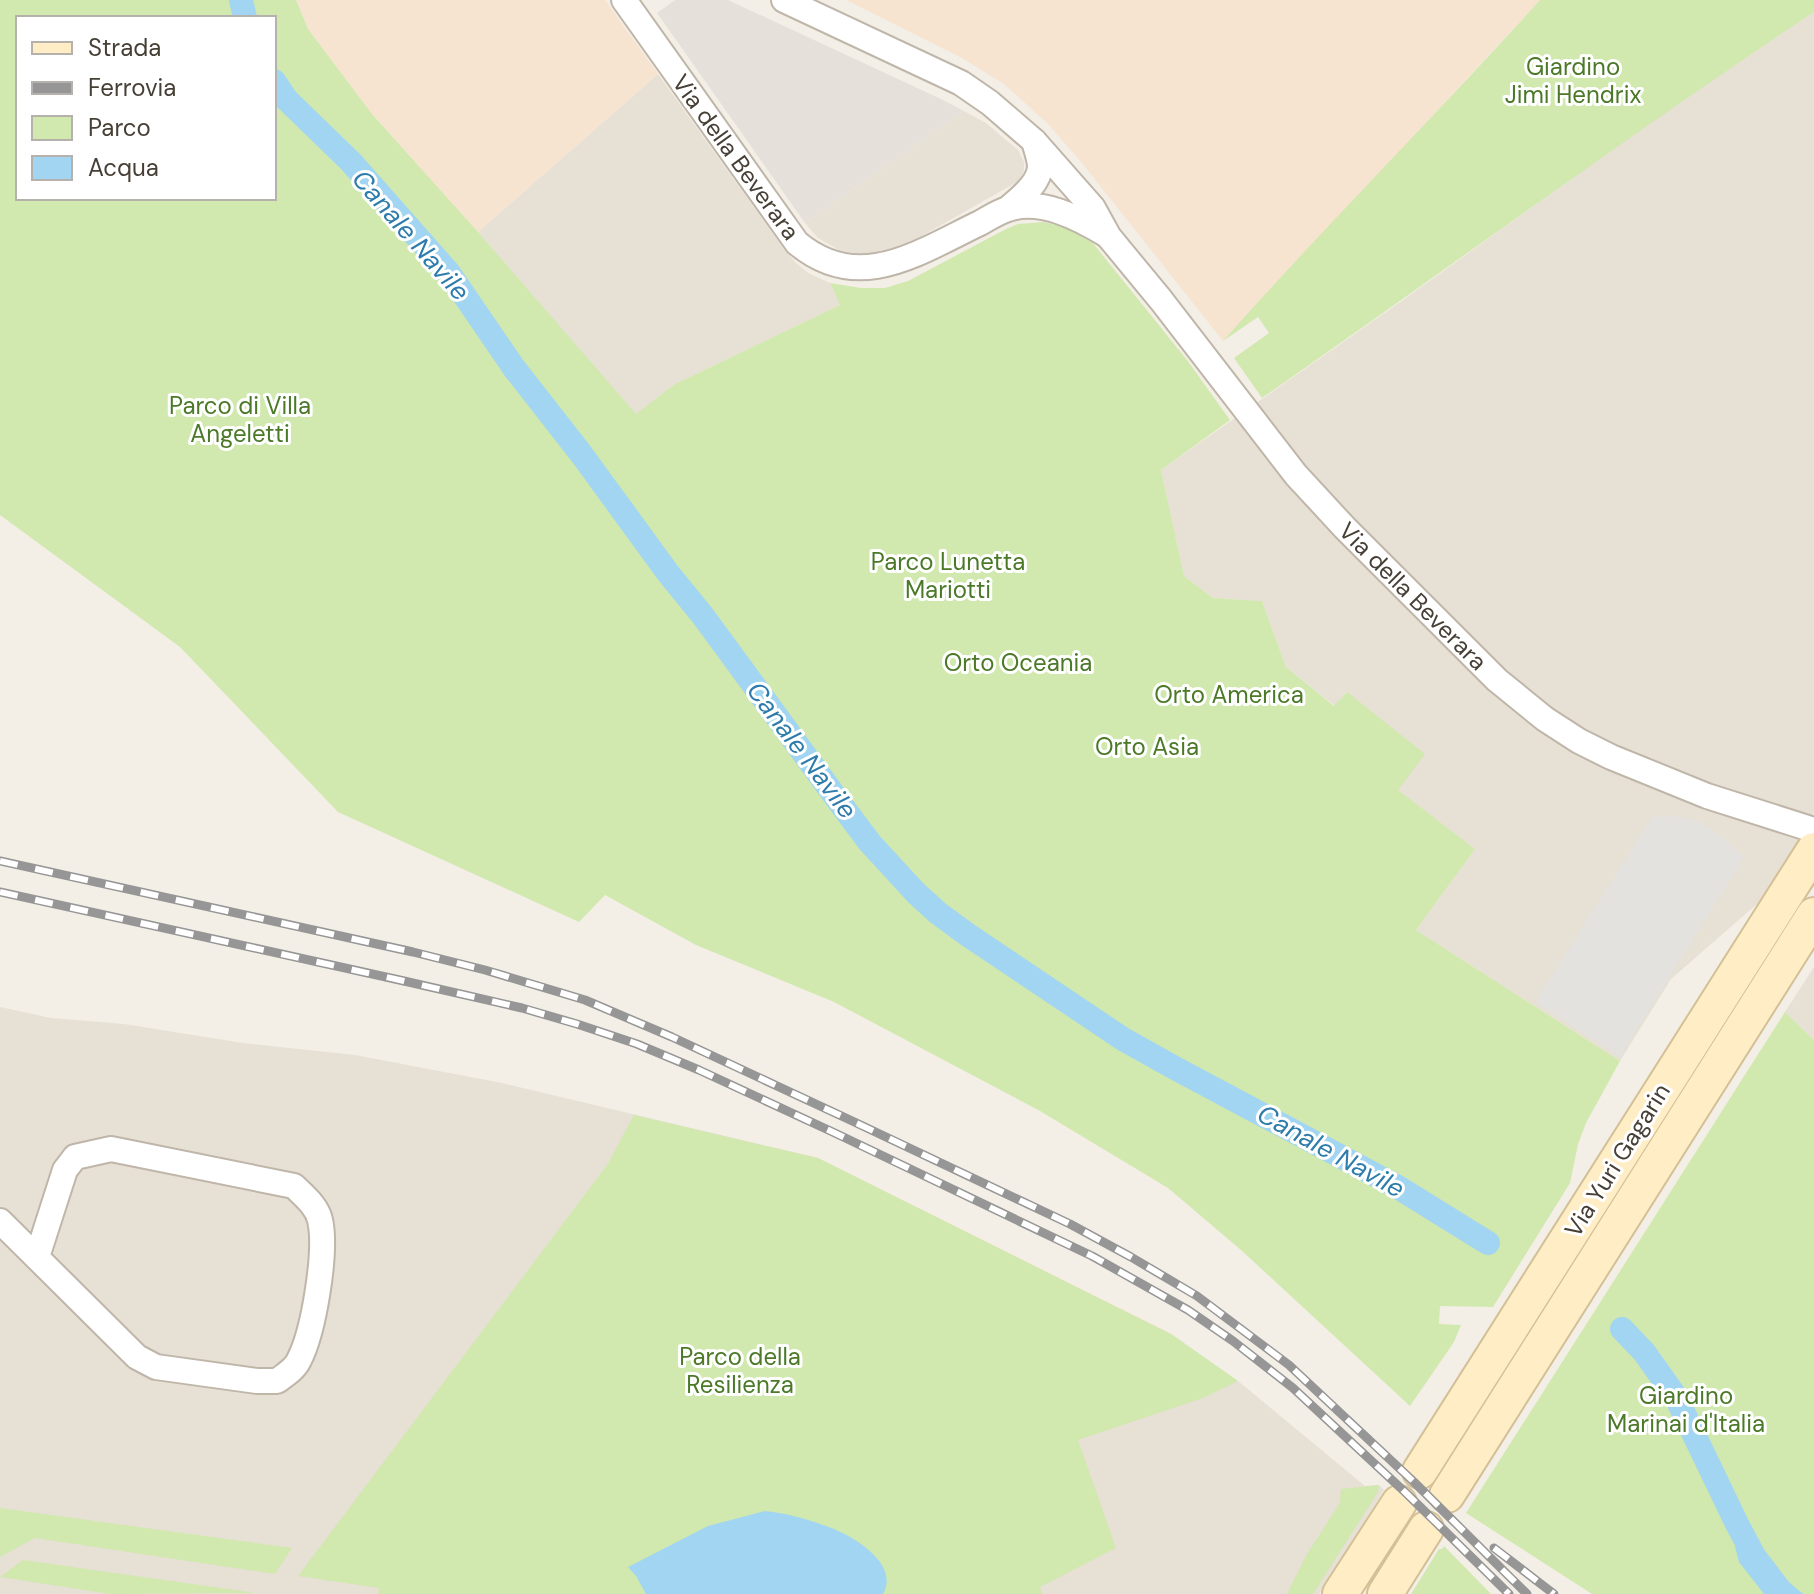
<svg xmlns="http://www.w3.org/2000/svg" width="1814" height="1594" font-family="'DM Sans',sans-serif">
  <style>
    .residential { fill: #e7e0d4 }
    .commercial { fill: #f6e4d1 }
    .industrial { fill: #e6e0db }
    .green { fill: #d1e8af; fill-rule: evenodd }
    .parking { fill: #e4e2de }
    .water { fill: #a2d5f1 }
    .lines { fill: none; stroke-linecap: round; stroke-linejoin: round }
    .canal { stroke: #a2d5f1; stroke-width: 24 }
    .street-casing { stroke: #bfb6a9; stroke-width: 28 }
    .secondary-casing { stroke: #d4c096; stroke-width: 38 }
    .street { stroke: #fff; stroke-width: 24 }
    .secondary { stroke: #ffeec5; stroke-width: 34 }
    .rail-casing { stroke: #969696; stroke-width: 9 }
    .rail { stroke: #fff; stroke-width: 6; stroke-dasharray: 18; stroke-linecap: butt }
    .labels { text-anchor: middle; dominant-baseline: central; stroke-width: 6; stroke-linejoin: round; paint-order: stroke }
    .park-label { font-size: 24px; fill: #4b7928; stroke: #fff }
    .street-label { font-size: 24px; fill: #463f35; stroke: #fff }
    .water-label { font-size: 26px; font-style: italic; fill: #2d7cab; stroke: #fff }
  </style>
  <rect width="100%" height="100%" fill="#f3efe6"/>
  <g class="residential">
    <path d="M 1814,12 L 1814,812 L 1765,897 L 1671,979 L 1620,1061 L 1416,930 L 1475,849 L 1397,790 L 1346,692 L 1335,706 L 1286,667 L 1262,601 L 1213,598 L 1184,576 L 1161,470 L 1403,300 L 1666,111 Z"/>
    <path d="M 658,74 L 783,248 L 795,262 L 808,273 L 830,283 L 840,305 L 675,384 L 636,415 L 478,232 Z"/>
    <path d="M 964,111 L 986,123 L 1018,150 L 1024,162 L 1024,171 L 1019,181 L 911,242 L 883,253 L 860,254 L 839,250 L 818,238 L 805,223 Z"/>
    <path d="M 1814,967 L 1814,1040 L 1785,1012 Z"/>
    <path d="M 0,1007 L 51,1018 L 124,1024 L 243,1043 L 355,1055 L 502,1083 L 818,1158 L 1171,1334 L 1238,1381 L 1365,1486 L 1379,1485 L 1384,1490 L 1319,1594 L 0,1594 Z"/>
  </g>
  <g class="commercial">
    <path d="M 296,0 L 605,0 L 658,74 L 478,232 L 372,114 L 308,29 Z"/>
    <path d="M 846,0 L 1540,0 L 1223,341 L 1082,163 L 1048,124 L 1004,84 L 960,57 Z"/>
  </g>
  <path class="industrial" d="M 675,0 L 728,0 L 941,99 L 964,111 L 805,223 L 657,13 Z"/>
  <g class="green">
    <path d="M 0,0 L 296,0 L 308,29 L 372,114 L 478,232 L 636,414 L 675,384 L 840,305 L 830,283 L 861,288 L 885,288 L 908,281 L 1006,229 L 1018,224 L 1044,222 L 1067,228 L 1092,242 L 1187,360 L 1230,420 L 1161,470 L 1184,576 L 1213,598 L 1262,601 L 1286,667 L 1334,706 L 1347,692 L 1425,754 L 1398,790 L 1475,849 L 1416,930 L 1620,1061 L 1586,1123 L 1578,1144 L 1570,1183 L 1493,1307 L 1440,1306 L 1439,1324 L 1461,1325 L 1454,1342 L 1410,1406 L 1241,1250 L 1168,1188 L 1040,1111 L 834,1002 L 696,945 L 605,895 L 579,922 L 338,812 L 180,647 L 0,515 ZM 18,18 L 274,18 L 274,198 L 18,198 Z"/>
    <path d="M 1540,0 L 1814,0 L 1814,12 C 1627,136 1446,270 1262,398 L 1234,358 L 1269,333 L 1258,317 L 1223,341 C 1326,225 1436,115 1540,0 Z"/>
    <path d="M 1785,1012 L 1814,1040 L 1814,1594 L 1592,1594 L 1466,1513 Z"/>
    <path d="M 634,1115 L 818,1158 L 1171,1334 L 1238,1381 L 1203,1398 L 1078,1440 L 1116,1548 L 1040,1587 L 1042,1594 L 378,1594 L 379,1588 L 298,1576 L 607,1165 Z"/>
    <path d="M 1379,1485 L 1378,1492 L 1313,1594 L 1287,1594 L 1307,1554 L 1340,1503 L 1341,1489 Z"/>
    <path d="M 0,1508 L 292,1548 L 275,1574 L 35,1538 L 0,1557 Z"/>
    <path d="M 1444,1546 L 1491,1594 L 1411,1594 L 1439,1549 L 1442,1549 Z"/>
    <path d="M 23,1560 L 256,1593 L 110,1594 L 0,1577 Z"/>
  </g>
  <path class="parking" d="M 1672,816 L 1687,818 L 1703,823 L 1726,840 L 1744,857 L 1620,1057 L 1535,1002 L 1652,817 Z"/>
  <g class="water">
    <path d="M 765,1511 C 786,1513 807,1519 826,1526 C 850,1534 901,1563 883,1594 L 646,1594 L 636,1576 L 628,1567 L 708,1526 Z"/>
    <path d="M 1753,1539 C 1770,1558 1782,1580 1804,1594 L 1764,1594 L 1739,1562 L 1735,1547 Z"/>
  </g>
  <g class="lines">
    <g class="canal">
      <path d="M 241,0 L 245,18"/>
      <path d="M 274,81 L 286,99 L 351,162 L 449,273 L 514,368 L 582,455 L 668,573 L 703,616 L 840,803 L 870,843 L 916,893 L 938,913 L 968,935 L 1123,1039 L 1173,1067 L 1396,1186 L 1488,1243"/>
      <path d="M 1622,1329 L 1644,1352 L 1676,1397 L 1736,1522 L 1754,1556 L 1783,1594"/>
    </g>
    <defs>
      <g id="street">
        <path d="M 624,0 L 797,243 C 859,295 919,252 980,223 C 989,218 998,212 1008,209 C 1041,198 1079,218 1107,235"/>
        <path d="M 784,0 L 961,83 L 990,103 L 1034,141 L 1093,208 L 1109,237 L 1161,300 L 1296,475 L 1345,528 L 1497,680 L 1545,719 L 1579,741 L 1611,757 L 1707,796 L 1814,830"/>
        <path d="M 1009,208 C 1020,198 1039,184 1040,167 C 1040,159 1036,149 1034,141"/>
        <path d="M 0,1221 L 137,1357 L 156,1367 L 257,1381 L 277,1381 C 285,1375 295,1369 299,1360 C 314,1331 327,1251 320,1220 C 317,1206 304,1196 294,1186 L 111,1149 L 75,1157 L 65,1170 L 37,1257"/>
      </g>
      <g id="secondary">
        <path d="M 1420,1471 L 1814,850"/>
        <path d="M 1447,1495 L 1814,915"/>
        <path d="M 1340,1594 L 1399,1503"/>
        <path d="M 1385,1594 L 1426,1529"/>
      </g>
    </defs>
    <use href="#street" class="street-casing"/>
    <use href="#secondary" class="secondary-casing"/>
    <use href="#street" class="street"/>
    <use href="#secondary" class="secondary"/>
    <defs>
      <g id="rail">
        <path d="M 0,861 L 413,952 L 485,970 L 585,1000 L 672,1037 L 848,1119 L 1070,1224 L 1131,1257 L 1197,1296 L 1289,1365 L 1414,1482 L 1527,1594"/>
        <path d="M 0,892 L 404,981 L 522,1008 L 577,1024 L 637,1044 L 699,1070 L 837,1134 L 1092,1256 L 1188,1310 L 1233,1341 L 1293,1388 L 1406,1493 L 1509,1594"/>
        <path d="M 1494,1548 L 1554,1594"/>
      </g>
    </defs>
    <use href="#rail" class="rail-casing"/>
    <use href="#rail" class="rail"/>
  </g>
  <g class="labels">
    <g class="park-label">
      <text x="1573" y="66">Giardino<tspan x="1573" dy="28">Jimi Hendrix</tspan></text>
      <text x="240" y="405">Parco di Villa<tspan x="240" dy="28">Angeletti</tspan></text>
      <text x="948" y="561">Parco Lunetta<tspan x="948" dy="28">Mariotti</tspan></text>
      <text x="1018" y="662">Orto Oceania</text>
      <text x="1229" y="694">Orto America</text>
      <text x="1147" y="746">Orto Asia</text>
      <text x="740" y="1356">Parco della<tspan x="740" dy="28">Resilienza</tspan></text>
      <text x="1686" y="1395">Giardino<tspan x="1686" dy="28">Marinai d'Italia</tspan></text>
    </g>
    <g class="street-label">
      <text transform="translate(736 157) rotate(54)">Via della Beverara</text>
      <text transform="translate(1413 596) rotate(45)">Via della Beverara</text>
      <text transform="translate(1617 1160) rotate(-58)">Via Yuri Gagarin</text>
    </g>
    <g class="water-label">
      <text transform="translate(411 235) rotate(49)">Canale Navile</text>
      <text transform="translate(802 750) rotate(53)">Canale Navile</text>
      <text transform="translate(1331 1151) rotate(29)">Canale Navile</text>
    </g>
  </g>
  <rect x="16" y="16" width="260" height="184" fill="#ffffff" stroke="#b5b2ae" stroke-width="2"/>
  <rect x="32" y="42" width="40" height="12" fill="#ffeec5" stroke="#b5b2ae" stroke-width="2"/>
  <text x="88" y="56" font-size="24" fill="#463f35">Strada</text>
  <rect x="32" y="82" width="40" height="12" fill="#969696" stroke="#b5b2ae" stroke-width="2"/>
  <text x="88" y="96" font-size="24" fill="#463f35">Ferrovia</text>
  <rect x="32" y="116" width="40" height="24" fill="#d1e8af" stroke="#b5b2ae" stroke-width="2"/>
  <text x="88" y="136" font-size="24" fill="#463f35">Parco</text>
  <rect x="32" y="156" width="40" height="24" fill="#a2d5f1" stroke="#b5b2ae" stroke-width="2"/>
  <text x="88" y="176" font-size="24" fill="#463f35">Acqua</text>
</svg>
